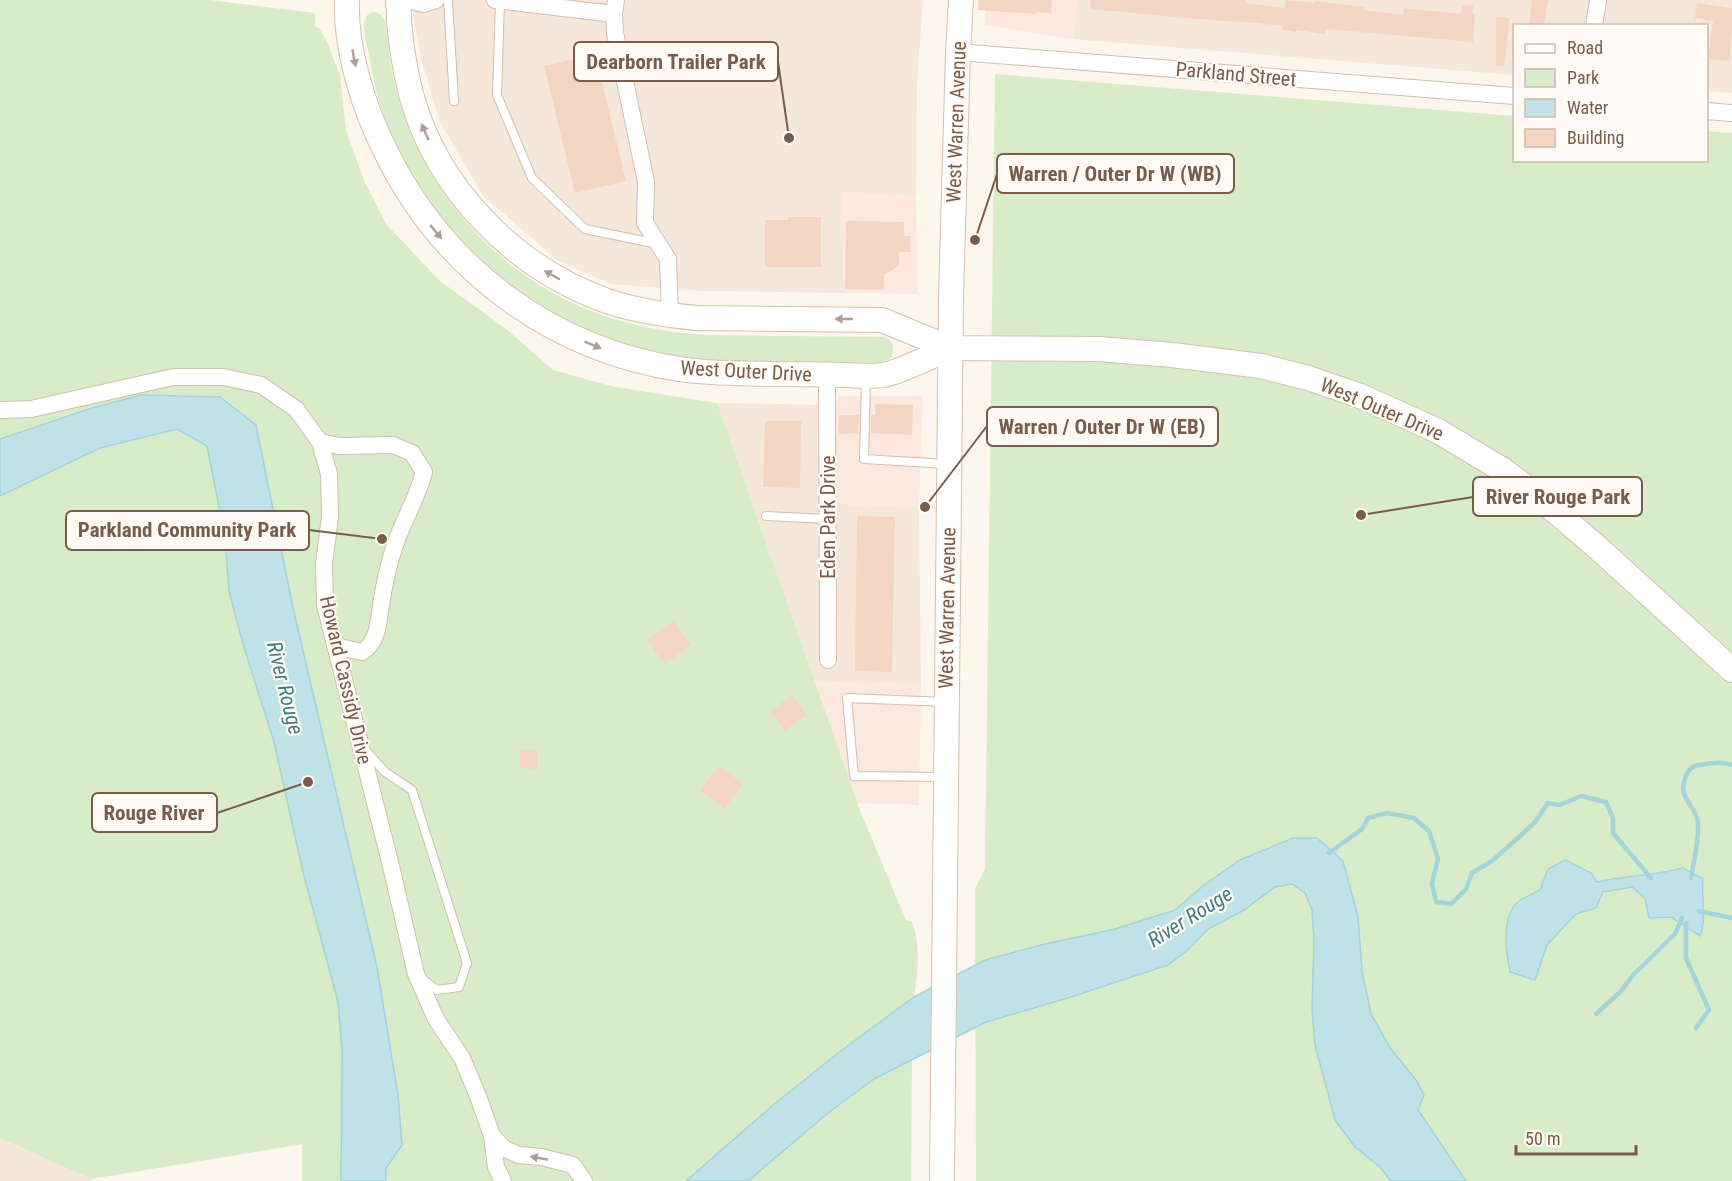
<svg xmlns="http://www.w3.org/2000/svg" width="1732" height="1181" font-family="'Roboto Condensed',sans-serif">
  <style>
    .residential { fill: #f5e8da }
    .commercial { fill: #fde8e0 }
    .green { fill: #d8ecc9 }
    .water { fill: #bfe3e8; stroke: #a5d3da; stroke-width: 1.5 }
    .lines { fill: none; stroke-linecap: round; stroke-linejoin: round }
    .stream { stroke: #a5d3da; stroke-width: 4.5 }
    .building { fill: #f3d5c3 }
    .lane-casing { stroke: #d1beb0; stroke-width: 10 }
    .street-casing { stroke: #d1beb0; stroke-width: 18 }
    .secondary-casing { stroke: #d6c0b0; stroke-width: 26 }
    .lane { stroke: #fff; stroke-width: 8 }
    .street { stroke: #fff; stroke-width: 16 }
    .secondary { stroke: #fff; stroke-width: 24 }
    .oneway { fill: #af9d94 }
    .labels { text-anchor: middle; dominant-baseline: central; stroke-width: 4.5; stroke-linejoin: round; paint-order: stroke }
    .street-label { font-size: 20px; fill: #7a5c4d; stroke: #fffaf3 }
    .water-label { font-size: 21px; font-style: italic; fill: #437c86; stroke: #fffaf3 }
    .leader { fill: none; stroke: #7a5c4d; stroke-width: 2 }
    .callout-dot { fill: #7a5c4d; stroke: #fffaf3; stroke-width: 2 }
    .callout { fill: #fffaf3; stroke: #7a5c4d; stroke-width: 2 }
    .callout-label { font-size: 21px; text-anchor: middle; font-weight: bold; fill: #7a5c4d }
  </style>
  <rect width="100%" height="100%" fill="#fdf6ec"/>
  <g class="residential">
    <path d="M 415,0 L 923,0 L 917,83 L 916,196 L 842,193 L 844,293 L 702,291 L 610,284 L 559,261 L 483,196 L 439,120 L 421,58 L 413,14 Z"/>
    <path d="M 1077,0 L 1732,0 L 1732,93 L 1707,91 L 1706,26 L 1514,26 L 1514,75 L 1072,39 Z"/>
    <path d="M 717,403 L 836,405 L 838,504 L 919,507 L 921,684 L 815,682 Z"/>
    <path d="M 0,1138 L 91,1179 L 91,1181 L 0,1181 Z"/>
  </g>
  <g class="commercial">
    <path d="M 987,0 L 1077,0 L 1072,39 L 984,25 Z"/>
    <path d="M 842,193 L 916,196 L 918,294 L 844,293 Z"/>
    <path d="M 838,396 L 923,396 L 919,507 L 838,504 L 836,405 Z"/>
    <path d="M 815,682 L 921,684 L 919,805 L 857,803 Z"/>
  </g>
  <g class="green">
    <path d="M 0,0 L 210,0 L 315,13 L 315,26 L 320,29 L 328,44 L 340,76 L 346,131 L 365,183 L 387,225 L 440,281 L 506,329 L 553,370 L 615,387 L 717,403 L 861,813 L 906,920 L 912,922 C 921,945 918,974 914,997 L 905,1004 L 904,1064 L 912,1060 L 911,1181 L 302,1181 L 302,1144 L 91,1179 L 0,1138 Z"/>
    <path d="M 375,12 L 380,14 L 386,21 C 388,50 392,78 401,106 C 428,195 500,274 586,309 C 624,325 665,332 706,335 L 885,337 C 894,342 895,348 891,358 L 881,363 L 709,361 C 640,353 571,332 515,289 C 456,244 409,183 383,113 C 375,92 372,68 367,46 C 365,34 358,15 375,12 Z"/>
    <path d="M 995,74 L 1514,116 L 1514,160 L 1706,160 L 1707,131 L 1732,133 L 1732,1181 L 976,1181 L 975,889 L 985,869 Z"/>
  </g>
  <g class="water">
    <path d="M 141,395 L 220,397 L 256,425 L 293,608 L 377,967 L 398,1095 L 402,1145 L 386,1168 L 386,1181 L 341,1181 L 342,1051 L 338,1002 L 303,872 L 274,742 L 243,644 L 229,591 L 225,537 L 207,446 L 177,429 L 100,448 L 0,496 L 0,439 L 92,408 Z"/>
    <path d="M 1293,838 L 1317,838 L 1343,861 L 1358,917 L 1362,971 L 1371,1014 L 1391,1049 L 1416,1080 L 1424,1095 L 1418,1110 L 1466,1181 L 1391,1181 L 1380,1167 L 1355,1147 L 1335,1120 L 1315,1045 L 1312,1010 L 1314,942 L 1312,910 L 1305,893 L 1292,884 L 1275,887 L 1244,910 L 1208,929 L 1189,949 L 1168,965 L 1068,998 L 986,1022 L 874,1079 L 828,1113 L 748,1181 L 686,1181 L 772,1106 L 842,1050 L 914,997 L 985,960 L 1045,944 L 1115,929 L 1175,910 L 1204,885 L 1240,860 Z"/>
    <path d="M 1565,860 L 1591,873 L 1597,882 C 1626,875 1655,876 1683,868 L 1703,879 C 1701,898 1707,919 1700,936 L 1671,917 L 1649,918 L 1645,898 L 1632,887 L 1603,892 L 1596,908 L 1576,914 L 1547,945 L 1535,980 L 1510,972 C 1506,953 1501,915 1518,902 C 1524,897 1533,894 1540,890 L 1548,869 Z"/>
  </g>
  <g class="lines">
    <g class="stream">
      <path d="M 1329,853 L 1362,829 L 1368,818 L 1387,813 L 1414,818 L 1429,831 L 1438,859 L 1432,883 L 1436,902 L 1451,904 L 1466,889 L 1472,873 L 1492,861 L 1519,837 L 1535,822 L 1548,803 L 1559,805 L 1582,796 L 1606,802 L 1613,818 L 1613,833 L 1651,878"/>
      <path d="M 1691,878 C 1694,861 1698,844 1698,827 C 1699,805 1675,800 1686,776 C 1689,769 1692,766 1700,765 C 1710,763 1722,761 1732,765"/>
      <path d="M 1699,911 L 1732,918"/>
      <path d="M 1686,923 L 1686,958 L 1709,1010 L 1696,1028"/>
      <path d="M 1596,1014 L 1621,991 L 1634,974 L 1675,934 L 1682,918"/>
    </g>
  </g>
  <g class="building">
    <path d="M 978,0 L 1052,0 L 1051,13 L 1036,12 L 1036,14 L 978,10 Z"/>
    <path d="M 1091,0 L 1245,0 L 1245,3 L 1285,8 L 1286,0 L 1315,3 L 1315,1 L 1363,7 L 1363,10 L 1403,15 L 1404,8 L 1461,14 L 1462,5 L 1473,6 L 1473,14 L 1475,14 L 1473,42 L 1326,29 L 1325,34 L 1296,30 L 1296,32 L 1282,30 L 1283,26 L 1238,21 L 1238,22 L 1185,18 L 1090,9 Z"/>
    <path d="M 1532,0 L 1548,0 L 1544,26 L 1529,26 Z"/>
    <path d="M 1697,3 L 1732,8 L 1732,31 L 1729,61 L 1708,59 L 1713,21 L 1695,18 Z"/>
    <path d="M 1496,17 L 1510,18 L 1504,66 L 1496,66 Z"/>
    <path d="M 595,54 L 626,181 L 575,193 L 544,66 Z"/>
    <path d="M 788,217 L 821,217 L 821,267 L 765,267 L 765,220 L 788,220 Z"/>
    <path d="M 846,221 L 904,222 L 904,236 L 910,236 L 910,252 L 899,252 L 899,266 L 884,275 L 884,290 L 845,289 Z"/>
    <path d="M 875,404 L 913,405 L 912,435 L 871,433 L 871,415 L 875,415 Z"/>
    <path d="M 839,415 L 859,415 L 858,433 L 839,434 Z"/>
    <path d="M 765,421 L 801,421 L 800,488 L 763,487 Z"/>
    <path d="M 857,516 L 895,517 L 892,672 L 855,671 Z"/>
    <path d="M 673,621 L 691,645 L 665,664 L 647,640 Z"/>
    <path d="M 793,695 L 807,715 L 784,731 L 770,711 Z"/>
    <path d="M 520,750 L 537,750 L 537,769 L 520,768 Z"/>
    <path d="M 719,766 L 743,784 L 724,809 L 700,790 Z"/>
  </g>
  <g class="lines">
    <defs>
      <g id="lane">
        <path d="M 448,0 L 454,101"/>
        <path d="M 500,1 L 497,95 L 532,178 L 585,229 L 658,244"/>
        <path d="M 866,379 L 864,459 L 947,464"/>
        <path d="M 766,516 L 828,519"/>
        <path d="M 366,751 L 385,772 L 412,790 L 467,963 L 459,987 L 437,990 L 421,978"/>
        <path d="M 945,777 L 854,776 L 847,698 L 946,702"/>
      </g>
      <g id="street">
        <path d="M 407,0 L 424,4 L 436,0"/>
        <path d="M 495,0 L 614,14"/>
        <path d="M 616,0 L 614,14 L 615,33 L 646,182 L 645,223 L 668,259 L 670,316"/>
        <path d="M 1594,26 L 1598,0"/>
        <path d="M 958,52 L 1514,96"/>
        <path d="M 1706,111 L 1732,113"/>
        <path d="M 827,374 L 828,660"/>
        <path d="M 0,410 L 31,409 L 173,377 L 223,377 L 261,385 L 296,409 L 320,442 L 329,474 L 330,517 L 324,564 L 325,605 L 390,862 L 416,974 L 436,1019 L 462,1058 L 478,1096 L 492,1136 L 496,1167 L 503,1181"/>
        <path d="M 320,442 L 339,446 L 393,445 L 412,453 L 424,472 C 419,492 410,508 402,527 C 390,554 384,583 380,612 C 378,628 376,643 362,652 L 335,646"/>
        <path d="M 492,1136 L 505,1149 L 519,1155 L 541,1157 L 573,1165 L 584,1181"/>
      </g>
      <g id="secondary">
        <path d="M 347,0 C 345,49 364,109 386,152 C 443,269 551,349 679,369 C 711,374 743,373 774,374 C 797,374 819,374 842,375 C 855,375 870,377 883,375 C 898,373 934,355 950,348"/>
        <path d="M 398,0 C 399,32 403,63 411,94 C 437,190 515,268 607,301 C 636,311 666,315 696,318 L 882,320 L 950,348 L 1099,349 L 1172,355 L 1261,366 L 1308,378 L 1358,395 L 1438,431 L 1503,470 L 1542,500 L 1598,548 L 1732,670"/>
        <path d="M 942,1181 L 951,298 L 958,52 L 961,0"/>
      </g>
    </defs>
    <use href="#lane" class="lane-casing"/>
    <use href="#street" class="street-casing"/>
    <use href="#secondary" class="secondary-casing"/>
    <use href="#lane" class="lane"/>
    <use href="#street" class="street"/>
    <use href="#secondary" class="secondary"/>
  </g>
  <defs><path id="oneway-solid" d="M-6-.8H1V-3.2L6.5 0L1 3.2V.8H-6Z" transform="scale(1.5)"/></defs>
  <g class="oneway">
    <use href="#oneway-solid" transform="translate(354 58) rotate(79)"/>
    <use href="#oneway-solid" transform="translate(425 132) rotate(-114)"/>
    <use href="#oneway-solid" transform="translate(436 232) rotate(50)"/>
    <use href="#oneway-solid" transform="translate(552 275) rotate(-150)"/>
    <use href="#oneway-solid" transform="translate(844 319) rotate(-180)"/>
    <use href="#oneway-solid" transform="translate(593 345) rotate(22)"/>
    <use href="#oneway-solid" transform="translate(539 1158) rotate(-170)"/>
  </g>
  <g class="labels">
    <g class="street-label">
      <text transform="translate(1236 74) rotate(5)">Parkland Street</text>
      <text transform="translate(956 122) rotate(-88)">West Warren Avenue</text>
      <text transform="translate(746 371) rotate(3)">West Outer Drive</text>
      <text transform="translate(1382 409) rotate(23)">West Outer Drive</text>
      <text transform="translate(828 517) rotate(-90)">Eden Park Drive</text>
      <text transform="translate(947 608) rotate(-89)">West Warren Avenue</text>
      <text transform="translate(346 680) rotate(77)">Howard Cassidy Drive</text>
    </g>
    <g class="water-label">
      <text transform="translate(285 688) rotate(76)">River Rouge</text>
      <text transform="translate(1190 917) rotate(-32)">River Rouge</text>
    </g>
  </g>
  <path class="leader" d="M789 138L778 62M975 240L997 174M925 507L987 426M1361 515L1473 497M382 539L309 530M308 782L217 813"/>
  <g class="callout-dot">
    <circle cx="789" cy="138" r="6"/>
    <circle cx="975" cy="240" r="6"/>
    <circle cx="925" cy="507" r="6"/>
    <circle cx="1361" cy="515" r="6"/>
    <circle cx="382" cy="539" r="6"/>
    <circle cx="308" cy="782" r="6"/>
  </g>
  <g class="callout">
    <rect x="574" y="42" width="204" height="39" rx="6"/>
    <rect x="997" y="154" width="237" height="39" rx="6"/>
    <rect x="987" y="407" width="231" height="39" rx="6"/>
    <rect x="1473" y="477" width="169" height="39" rx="6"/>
    <rect x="66" y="511" width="243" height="39" rx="6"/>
    <rect x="92" y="793" width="125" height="39" rx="6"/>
  </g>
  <g class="callout-label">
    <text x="676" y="69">Dearborn Trailer Park</text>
    <text x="1115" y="181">Warren / Outer Dr W (WB)</text>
    <text x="1102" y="434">Warren / Outer Dr W (EB)</text>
    <text x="1558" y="504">River Rouge Park</text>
    <text x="187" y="537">Parkland Community Park</text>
    <text x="154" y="820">Rouge River</text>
  </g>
  <rect x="1513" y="24" width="195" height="138" fill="#fffaf3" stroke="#cabbb1" stroke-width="1.5"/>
  <rect x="1525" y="44" width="30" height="9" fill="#ffffff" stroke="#cabbb1" stroke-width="1.5"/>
  <text x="1567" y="54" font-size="18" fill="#7a5c4d">Road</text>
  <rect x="1525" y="69" width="30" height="18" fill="#d8ecc9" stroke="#cabbb1" stroke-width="1.5"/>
  <text x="1567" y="84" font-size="18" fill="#7a5c4d">Park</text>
  <rect x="1525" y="99" width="30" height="18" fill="#bfe3e8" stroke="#cabbb1" stroke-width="1.5"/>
  <text x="1567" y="114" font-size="18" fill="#7a5c4d">Water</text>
  <rect x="1525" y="129" width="30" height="18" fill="#f3d5c3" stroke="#cabbb1" stroke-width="1.5"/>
  <text x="1567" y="144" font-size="18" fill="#7a5c4d">Building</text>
  <path d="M1516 1145v9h120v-9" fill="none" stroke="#7a5c4d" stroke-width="3"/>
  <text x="1525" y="1145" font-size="18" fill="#7a5c4d" stroke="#fffaf3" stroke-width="4.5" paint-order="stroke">50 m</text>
</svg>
